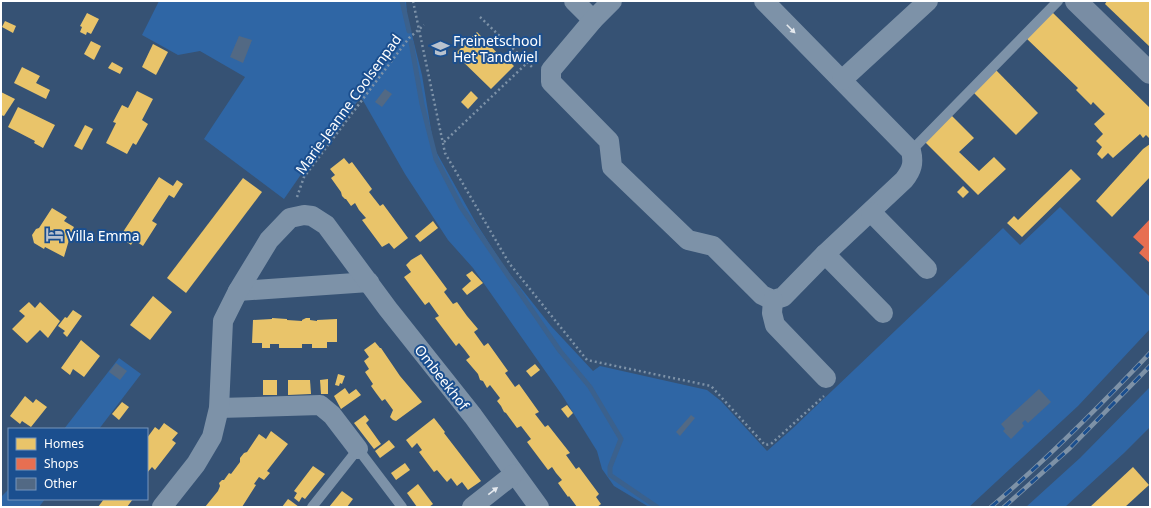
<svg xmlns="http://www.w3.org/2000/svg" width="1151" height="508" font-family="'Noto Sans',sans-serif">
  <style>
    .green { fill: #2f66a5 }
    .homes { fill: #e9c46a }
    .shops { fill: #e76f51 }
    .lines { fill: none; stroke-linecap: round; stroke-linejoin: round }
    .stream { stroke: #3b618d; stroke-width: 5 }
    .building { fill: #526984 }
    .path { stroke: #7d92a8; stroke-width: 2.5; stroke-dasharray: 2 3; stroke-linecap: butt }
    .lane { stroke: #7d92a8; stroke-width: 10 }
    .street { stroke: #7d92a8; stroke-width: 20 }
    .secondary { stroke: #798da4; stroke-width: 22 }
    .rail-casing { stroke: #7e92a7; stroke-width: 4.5 }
    .rail { stroke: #1b4f8f; stroke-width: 3; stroke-dasharray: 9; stroke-linecap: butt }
    .oneway { fill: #e5e9ee }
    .labels { text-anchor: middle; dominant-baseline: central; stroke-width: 4; stroke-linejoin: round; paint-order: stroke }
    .poi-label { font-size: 14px; fill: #fff; stroke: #1b4f8f; text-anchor: start }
    .street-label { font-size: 14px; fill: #fff; stroke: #1b4f8f }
  </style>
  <rect width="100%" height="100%" fill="#365274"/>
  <g class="green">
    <path d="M 159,1 L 406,1 L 407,15 L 422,75 L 434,148 L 476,223 L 505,268 L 551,326 L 593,371 L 600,366 L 707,390 L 721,401 L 767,451 L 792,429 L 1003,228 L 1020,245 L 1060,207 L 1150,297 L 1150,329 L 1078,406 L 969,507 L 649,507 L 614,486 L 602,469 L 597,451 L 562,395 L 473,268 L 448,240 L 405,174 L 361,97 L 302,173 L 284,199 L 204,139 L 245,77 L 200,51 L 178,55 L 142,35 Z"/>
    <path d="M 119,358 L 141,374 L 99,429 L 64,429 Z"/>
    <path d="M 1150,387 L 1150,427 L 1124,453 L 1065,507 L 1026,507 L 1080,458 Z"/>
    <path d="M 9,489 L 9,499 L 45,499 L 39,507 L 1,507 L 1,497 Z"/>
  </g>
  <g class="homes">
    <path d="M 1107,1 L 1150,1 L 1150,47 L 1105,4 Z"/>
    <path d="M 1052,12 L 1150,108 L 1150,139 L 1146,135 L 1143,138 L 1140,134 L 1113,158 L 1108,153 L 1102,159 L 1097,154 L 1102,147 L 1096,141 L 1103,134 L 1094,124 L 1105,114 L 1093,102 L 1091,105 L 1076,90 L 1078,88 L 1026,38 Z"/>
    <path d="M 87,13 L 99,19 L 91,34 L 87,32 L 86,35 L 80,32 L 82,27 L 80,26 Z"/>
    <path d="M 5,21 L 16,26 L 13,33 L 2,27 Z"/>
    <path d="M 477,32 L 501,57 L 504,59 L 505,57 L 514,66 L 491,89 L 455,54 Z"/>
    <path d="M 91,41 L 101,46 L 94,60 L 84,54 Z"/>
    <path d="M 153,44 L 168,52 L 156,75 L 142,67 Z"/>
    <path d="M 112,62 L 123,68 L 120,74 L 108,68 Z"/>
    <path d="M 22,67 L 40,76 L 36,83 L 50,90 L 46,99 L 14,83 Z"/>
    <path d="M 994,68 L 1038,113 L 1016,135 L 972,91 Z"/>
    <path d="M 137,91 L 153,99 L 142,120 L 148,124 L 136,145 L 133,143 L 127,154 L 106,143 L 116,123 L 113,122 L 122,105 L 128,108 Z"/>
    <path d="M 471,91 L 478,98 L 468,109 L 461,102 Z"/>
    <path d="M 1,92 L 15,99 L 4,116 L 1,115 Z"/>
    <path d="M 18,107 L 55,125 L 43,148 L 34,143 L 35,141 L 8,127 Z"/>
    <path d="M 951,115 L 974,138 L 959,152 L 979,171 L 994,157 L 1006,169 L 978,195 L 925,142 Z"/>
    <path d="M 85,125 L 93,129 L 82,150 L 74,146 Z"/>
    <path d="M 1150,144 L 1150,177 L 1112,217 L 1096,201 L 1143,149 Z"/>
    <path d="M 344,158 L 349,164 L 352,162 L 372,189 L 369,192 L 380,206 L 383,204 L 408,238 L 394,249 L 389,243 L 382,247 L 362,220 L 366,218 L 359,210 L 355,203 L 351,206 L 346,199 L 345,199 L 342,196 L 341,192 L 331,178 L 335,175 L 330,169 Z"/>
    <path d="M 1071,169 L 1081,179 L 1022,237 L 1007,223 L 1014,216 L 1018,220 Z"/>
    <path d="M 159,177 L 173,186 L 177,180 L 183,184 L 174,198 L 169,195 L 152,221 L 157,224 L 143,246 L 134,240 L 131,245 L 123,239 L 126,234 L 123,232 Z"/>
    <path d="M 243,178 L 262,192 L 186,293 L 167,278 Z"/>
    <path d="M 963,186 L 969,192 L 963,198 L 957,192 Z"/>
    <path d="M 52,208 L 67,217 L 64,221 L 74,227 L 68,239 L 69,240 L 64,257 L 45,247 L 44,249 L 34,243 L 32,235 L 36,229 L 39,228 Z"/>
    <path d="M 433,221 L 438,228 L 420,242 L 415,236 Z"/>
    <path d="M 421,254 L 447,289 L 444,292 L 453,304 L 457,302 L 467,316 L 478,329 L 474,332 L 484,346 L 488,343 L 508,371 L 505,373 L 515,387 L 519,384 L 539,412 L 535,414 L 545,427 L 548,425 L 570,453 L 566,455 L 576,469 L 579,467 L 599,494 L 596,497 L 601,504 L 597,507 L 577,507 L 569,496 L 568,497 L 558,483 L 562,480 L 556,473 L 552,467 L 548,470 L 527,442 L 531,439 L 521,426 L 517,428 L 506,413 L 504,412 L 501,406 L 497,401 L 500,398 L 490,385 L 487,388 L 483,381 L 480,380 L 478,374 L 466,360 L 470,357 L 464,349 L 459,343 L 456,346 L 435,318 L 439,316 L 429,302 L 425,305 L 404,277 L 411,272 L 406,265 L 411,260 Z"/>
    <path d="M 472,271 L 483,283 L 467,295 L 462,289 L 471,281 L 466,275 Z"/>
    <path d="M 153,296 L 172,312 L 150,340 L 130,325 Z"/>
    <path d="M 29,302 L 35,308 L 40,302 L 60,321 L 48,338 L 40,330 L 27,343 L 12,329 L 25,316 L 19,311 Z"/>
    <path d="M 73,310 L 82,316 L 67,337 L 63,333 L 65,331 L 58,326 L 65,317 L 67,318 Z"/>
    <path d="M 272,318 L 287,319 L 287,320 L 302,321 L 302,320 L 306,318 L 310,318 L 310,320 L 317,321 L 317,320 L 337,319 L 337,342 L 327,342 L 327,348 L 312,348 L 312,344 L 302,344 L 302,348 L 279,348 L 279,344 L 270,344 L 270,348 L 262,348 L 262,343 L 252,343 L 253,320 L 272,319 Z"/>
    <path d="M 81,340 L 100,356 L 84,377 L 73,369 L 70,375 L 61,368 Z"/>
    <path d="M 375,342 L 380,348 L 381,348 L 400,376 L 422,402 L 396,421 L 393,420 L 390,417 L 393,410 L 385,399 L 382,401 L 376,393 L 371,386 L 373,384 L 365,372 L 369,369 L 364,361 L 369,357 L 364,350 Z"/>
    <path d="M 535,364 L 540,370 L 531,377 L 526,371 Z"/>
    <path d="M 338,374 L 345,376 L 342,384 L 340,383 L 339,386 L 335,385 Z"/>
    <path d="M 328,379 L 328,394 L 321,394 L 320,380 Z"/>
    <rect x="263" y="380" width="14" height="15"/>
    <path d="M 288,380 L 310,380 L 311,394 L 288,395 Z"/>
    <path d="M 345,388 L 349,394 L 356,389 L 361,395 L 341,409 L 334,396 Z"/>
    <path d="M 25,396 L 33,403 L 36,399 L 47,407 L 31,427 L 22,421 L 20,424 L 10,416 Z"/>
    <path d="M 122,402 L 129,407 L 119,420 L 112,414 Z"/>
    <path d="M 567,405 L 573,413 L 568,418 L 561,409 Z"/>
    <path d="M 365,415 L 369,420 L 366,423 L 381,444 L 374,449 L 354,423 Z"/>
    <path d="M 434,418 L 445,432 L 444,433 L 481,481 L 468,490 L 462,482 L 457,486 L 451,478 L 447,482 L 437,470 L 434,472 L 419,452 L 422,450 L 417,443 L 412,448 L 406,440 Z"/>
    <path d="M 164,423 L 178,433 L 172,440 L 176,443 L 155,470 L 152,467 L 147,473 L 147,438 L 155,427 L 159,430 Z"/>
    <path d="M 271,431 L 288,444 L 267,471 L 270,473 L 264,480 L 259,477 L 254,484 L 256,485 L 242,507 L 205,507 L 218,491 L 220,486 L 219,483 L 222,480 L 224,480 L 229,473 L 231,474 L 240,462 L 240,458 L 244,453 L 247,452 L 259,434 L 266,439 Z"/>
    <path d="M 389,440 L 395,447 L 380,458 L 375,451 Z"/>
    <path d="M 405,463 L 410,470 L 396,480 L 391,473 Z"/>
    <path d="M 313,466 L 325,474 L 305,499 L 302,497 L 299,502 L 294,498 L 297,493 L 294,491 Z"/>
    <path d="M 1133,467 L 1149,485 L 1125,507 L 1090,507 Z"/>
    <path d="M 418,484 L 433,504 L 429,507 L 417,507 L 407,493 Z"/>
    <path d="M 342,491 L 353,499 L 347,507 L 329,507 Z"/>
    <path d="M 104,499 L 133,499 L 127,507 L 98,507 Z"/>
    <path d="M 288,499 L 291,501 L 299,507 L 282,507 Z"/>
  </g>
  <path class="shops" d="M 1150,219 L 1150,263 L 1139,253 L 1144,247 L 1133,237 Z"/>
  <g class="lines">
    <g class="stream">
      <path d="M 402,1 L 409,31"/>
      <path d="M 411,42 L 422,104 L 436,159 L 461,207 L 560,351 L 590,387 L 621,439 L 610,467 L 610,475 L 657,507"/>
    </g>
  </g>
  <g class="building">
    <path d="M 239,36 L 252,40 L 243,63 L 230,57 Z"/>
    <path d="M 385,89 L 392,94 L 382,107 L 375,102 Z"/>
    <path d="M 116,363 L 127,371 L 120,380 L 109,372 Z"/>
    <path d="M 1039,389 L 1051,402 L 1028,423 L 1025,420 L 1022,423 L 1024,426 L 1011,439 L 1003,431 L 1005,429 L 1001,424 Z"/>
    <path d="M 691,415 L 695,418 L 680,436 L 676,432 Z"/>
  </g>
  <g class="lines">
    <g class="path">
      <path d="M 413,1 L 445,153 L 509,263 L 587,360 L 711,386 L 765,445 L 771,444 L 824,396"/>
      <path d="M 480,17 L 533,68"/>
      <path d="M 444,142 L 527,63"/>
      <path d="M 297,197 L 304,177 L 409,38 L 424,25"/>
    </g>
    <g class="lane">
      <path d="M 911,151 L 1058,1"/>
      <path d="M 312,507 L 358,449 L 402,507"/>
    </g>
    <g class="street">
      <path d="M 574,1 L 593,20"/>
      <path d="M 612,1 L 593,20 L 551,70 L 551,82 L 609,141 L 612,167 L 688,240 L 713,246 L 762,295 L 773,300 L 783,297 L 825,254 L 904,180 C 912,170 914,163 911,151 L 764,1"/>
      <path d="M 842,80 L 928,1"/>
      <path d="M 871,212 L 927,269"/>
      <path d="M 825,254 L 883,313"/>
      <path d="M 238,291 L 369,282"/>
      <path d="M 773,300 L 772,313 L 775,325 L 826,378"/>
      <path d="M 219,408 L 320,405 L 332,415 L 358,449"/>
      <path d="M 162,507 L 196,464 L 212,437 L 219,408 L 223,321 L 238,291 L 269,240 L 290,218 L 304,215 L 312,216 L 326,225 L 388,309 L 473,416 L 539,507"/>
      <path d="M 472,507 L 514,474"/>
    </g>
    <path class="secondary" d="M 1076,1 L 1150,73"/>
    <defs>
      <g id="rail">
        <path d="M 991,507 C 1047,459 1099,407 1150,353"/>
        <path d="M 1004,507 L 1070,448 L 1150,366"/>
      </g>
    </defs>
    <use href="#rail" class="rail-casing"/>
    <use href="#rail" class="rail"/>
  </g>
  <defs><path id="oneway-solid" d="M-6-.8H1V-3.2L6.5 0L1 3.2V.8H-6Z"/></defs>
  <g class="oneway">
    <use href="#oneway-solid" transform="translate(791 29) rotate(45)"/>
    <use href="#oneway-solid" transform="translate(493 491) rotate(-38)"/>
  </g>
  <defs>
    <symbol id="school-bare" viewBox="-9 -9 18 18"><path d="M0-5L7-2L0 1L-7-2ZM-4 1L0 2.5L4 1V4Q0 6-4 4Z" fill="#b9c2ce" stroke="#1b4f8f" stroke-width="2.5" paint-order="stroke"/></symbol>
    <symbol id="hotel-bare" viewBox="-9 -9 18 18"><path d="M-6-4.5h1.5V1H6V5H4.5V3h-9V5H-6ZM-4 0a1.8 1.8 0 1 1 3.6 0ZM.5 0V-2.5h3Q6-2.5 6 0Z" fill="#b9c2ce" stroke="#1b4f8f" stroke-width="2.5" paint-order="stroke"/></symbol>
  </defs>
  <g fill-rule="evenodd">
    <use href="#school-bare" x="428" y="36" width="25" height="25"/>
    <use href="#hotel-bare" x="42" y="222" width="25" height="25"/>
  </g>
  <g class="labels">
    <g class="poi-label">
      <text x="453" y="40">Freinetschool<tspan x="453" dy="16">Het Tandwiel</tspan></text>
      <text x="67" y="235">Villa Emma</text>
    </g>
    <g class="street-label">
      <text transform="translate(348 104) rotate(-54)">Marie-Jeanne Coolsenpad</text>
      <text transform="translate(442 377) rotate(52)">Ombeekhof</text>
    </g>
  </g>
  <rect width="1151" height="508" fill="none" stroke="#ffffff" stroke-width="4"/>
  <rect x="8" y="428" width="140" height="72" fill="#1b4f8f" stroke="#7695bc"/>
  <rect x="16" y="438" width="20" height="12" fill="#e9c46a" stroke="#7695bc"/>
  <text x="44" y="448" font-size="12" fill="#ffffff">Homes</text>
  <rect x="16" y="458" width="20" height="12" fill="#e76f51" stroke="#7695bc"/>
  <text x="44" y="468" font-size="12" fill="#ffffff">Shops</text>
  <rect x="16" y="478" width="20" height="12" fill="#526984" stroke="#7695bc"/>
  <text x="44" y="488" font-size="12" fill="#ffffff">Other</text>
</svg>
